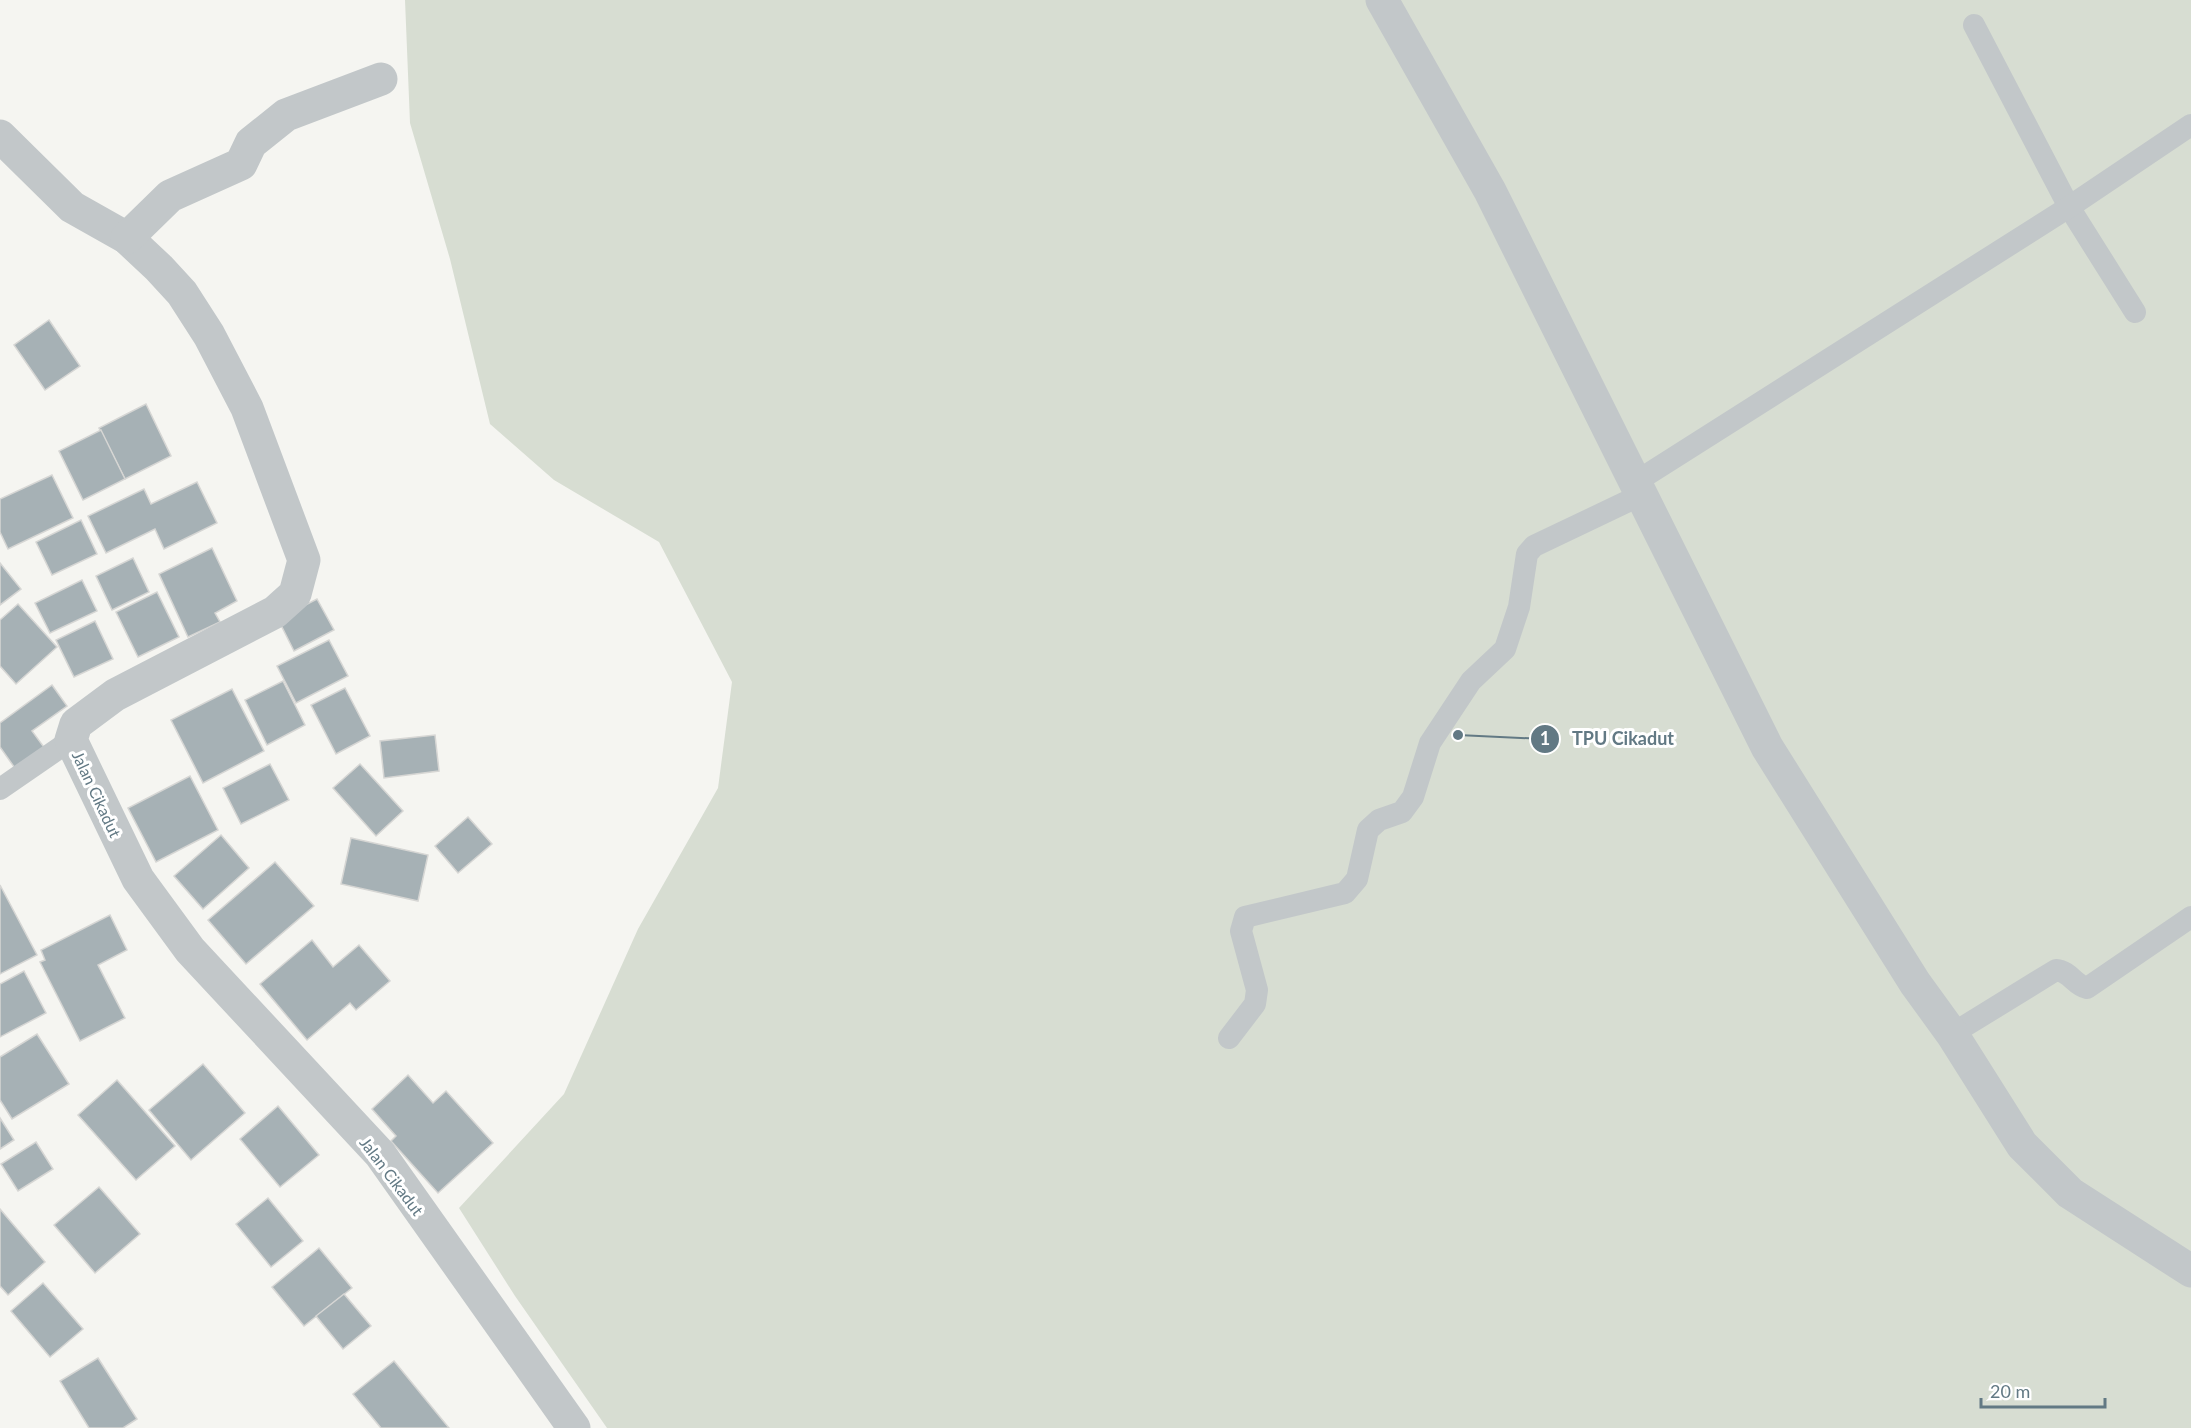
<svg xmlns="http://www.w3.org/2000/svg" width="2191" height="1428" font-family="Lato,sans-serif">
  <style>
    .green { fill: #d7ddd2 }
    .building { fill: #a6b1b5; stroke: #d6d6d4; stroke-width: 1.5 }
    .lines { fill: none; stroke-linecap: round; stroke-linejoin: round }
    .lane { stroke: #c2c7c9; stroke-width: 22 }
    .street { stroke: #c2c7c9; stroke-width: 33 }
    .labels { text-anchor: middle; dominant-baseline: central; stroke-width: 6; stroke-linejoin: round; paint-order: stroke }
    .street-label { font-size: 16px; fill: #627984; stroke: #fff }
    .leader { fill: none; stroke: #627984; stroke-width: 2 }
    .callout-dot { fill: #627984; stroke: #fff; stroke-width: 2 }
    .mark-label { font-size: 18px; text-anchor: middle; font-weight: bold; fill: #fff }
    .callout-label { font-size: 18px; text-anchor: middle; font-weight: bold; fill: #627984; stroke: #fff; stroke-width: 6; stroke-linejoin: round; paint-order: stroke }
  </style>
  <rect width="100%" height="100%" fill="#f5f5f1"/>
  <path class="green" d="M 405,0 L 2191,0 L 2191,1428 L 607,1428 L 515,1296 L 459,1208 L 564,1094 L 638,929 L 718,788 L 732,682 L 659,542 L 554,480 L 490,424 L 450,259 L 410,123 Z"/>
  <g class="building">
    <path d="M 49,320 L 80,366 L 45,390 L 14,345 Z"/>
    <path d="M 146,404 L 171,456 L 125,479 L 99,428 Z"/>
    <path d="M 101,430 L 125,479 L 83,500 L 59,451 Z"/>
    <path d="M 52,475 L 73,518 L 8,549 L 0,532 L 0,499 Z"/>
    <path d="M 197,482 L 217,523 L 164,549 L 155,529 L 106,553 L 88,516 L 144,489 L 151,504 Z"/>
    <path d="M 81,520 L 97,554 L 52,575 L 36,542 Z"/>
    <path d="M 212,548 L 237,601 L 215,613 L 220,622 L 188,637 L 159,574 Z"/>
    <path d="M 133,558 L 149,592 L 112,610 L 96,576 Z"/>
    <path d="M 0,563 L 21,589 L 0,605 Z"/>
    <path d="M 82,580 L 97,611 L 50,633 L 35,603 Z"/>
    <path d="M 157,592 L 179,637 L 138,657 L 116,612 Z"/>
    <path d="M 317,599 L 334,630 L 294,651 L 278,619 Z"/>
    <path d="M 18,604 L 57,647 L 16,684 L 0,666 L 0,620 Z"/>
    <path d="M 95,621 L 113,659 L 74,677 L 56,640 Z"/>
    <path d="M 329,640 L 348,676 L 296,703 L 277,666 Z"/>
    <path d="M 283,681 L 305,725 L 267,745 L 245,700 Z"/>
    <path d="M 52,685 L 67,706 L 32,731 L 46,750 L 17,771 L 0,747 L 0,723 Z"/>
    <path d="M 345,688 L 370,736 L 336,754 L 311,705 Z"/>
    <path d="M 232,689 L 264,751 L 203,783 L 171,720 Z"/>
    <path d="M 435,735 L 439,771 L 384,778 L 380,741 Z"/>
    <path d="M 270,764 L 289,800 L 241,824 L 223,788 Z"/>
    <path d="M 360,764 L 403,811 L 376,836 L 333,788 Z"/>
    <path d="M 190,776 L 218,830 L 156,862 L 128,808 Z"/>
    <path d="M 468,817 L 492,844 L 458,873 L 435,846 Z"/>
    <path d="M 221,835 L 249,868 L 203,909 L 174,876 Z"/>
    <path d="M 351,838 L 428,855 L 418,901 L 341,884 Z"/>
    <path d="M 275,862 L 314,906 L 246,964 L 208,920 Z"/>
    <path d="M 0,885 L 37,955 L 0,974 Z"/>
    <path d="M 110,915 L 127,950 L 98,965 L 125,1018 L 80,1041 L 40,962 L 45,960 L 41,950 Z"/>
    <path d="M 312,940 L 333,967 L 359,945 L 390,981 L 356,1010 L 350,1003 L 307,1040 L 260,984 Z"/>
    <path d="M 24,971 L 46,1013 L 0,1037 L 0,984 Z"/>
    <path d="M 37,1034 L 69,1084 L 12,1119 L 0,1100 L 0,1057 Z"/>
    <path d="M 203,1064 L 245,1113 L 191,1160 L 149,1110 Z"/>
    <path d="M 408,1075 L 433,1103 L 446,1091 L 493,1143 L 438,1193 L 391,1141 L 396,1136 L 372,1109 Z"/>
    <path d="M 117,1080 L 175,1146 L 136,1180 L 78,1115 Z"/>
    <path d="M 278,1106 L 319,1155 L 280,1187 L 240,1139 Z"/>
    <path d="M 0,1118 L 14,1140 L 0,1149 Z"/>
    <path d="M 36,1142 L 53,1169 L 18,1191 L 1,1164 Z"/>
    <path d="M 99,1187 L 140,1234 L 95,1273 L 54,1225 Z"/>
    <path d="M 268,1198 L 303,1241 L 271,1267 L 236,1224 Z"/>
    <path d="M 0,1209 L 45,1262 L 8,1295 L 0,1286 Z"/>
    <path d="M 319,1248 L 352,1288 L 304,1326 L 272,1287 Z"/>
    <path d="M 43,1283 L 83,1329 L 50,1357 L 11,1311 Z"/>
    <path d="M 344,1294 L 371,1326 L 343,1349 L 316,1316 Z"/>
    <path d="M 98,1358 L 137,1419 L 123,1428 L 89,1428 L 60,1381 Z"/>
    <path d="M 394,1361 L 449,1428 L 381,1428 L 353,1394 Z"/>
  </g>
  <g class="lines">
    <g class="lane">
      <path d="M 1974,25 L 2069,207 L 2135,312"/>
      <path d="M 1634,483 L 2069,207 L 2191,125"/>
      <path d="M 0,789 L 71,740"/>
      <path d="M 1952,1034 L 2056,970 C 2070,971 2074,985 2087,988 L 2191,917"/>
      <path d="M 1229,1038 L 1255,1004 L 1257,990 L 1241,931 L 1245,917 L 1345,893 L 1357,879 L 1368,830 L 1379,820 L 1402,812 L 1413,797 L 1430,743 L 1471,681 L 1505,649 L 1519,607 L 1527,554 L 1534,546 L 1641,495"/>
    </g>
    <g class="street">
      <path d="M 1382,0 L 1490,191 L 1767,747 L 1915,983 L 1952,1034 L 2022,1145 L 2070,1193 L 2191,1271"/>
      <path d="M 0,136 L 72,207 L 127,238 L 159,268 L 182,293 L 209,335 L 247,408 L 304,560 L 295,594 L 275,612 L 115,695 L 76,724 L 71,740 L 138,879 L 190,950 L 380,1154 L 574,1428"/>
      <path d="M 127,238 L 170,196 L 241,164 L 251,143 L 286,115 L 381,79"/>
    </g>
  </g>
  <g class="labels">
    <g class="street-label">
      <text transform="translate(97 794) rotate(65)">Jalan Cikadut</text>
      <text transform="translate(392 1176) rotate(53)">Jalan Cikadut</text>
    </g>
  </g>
  <path class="leader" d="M1458 735L1545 739"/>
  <g class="callout-dot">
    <circle cx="1458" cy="735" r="6"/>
    <circle cx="1545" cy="739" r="15"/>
  </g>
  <g class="mark-label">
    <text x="1545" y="745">1</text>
  </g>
  <g class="callout-label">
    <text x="1623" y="745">TPU Cikadut</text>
  </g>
  <path d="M1981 1398v9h124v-9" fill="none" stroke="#627984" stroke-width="3"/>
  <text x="1990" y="1398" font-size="18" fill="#627984" stroke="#ffffff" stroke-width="4.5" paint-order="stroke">20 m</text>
</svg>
